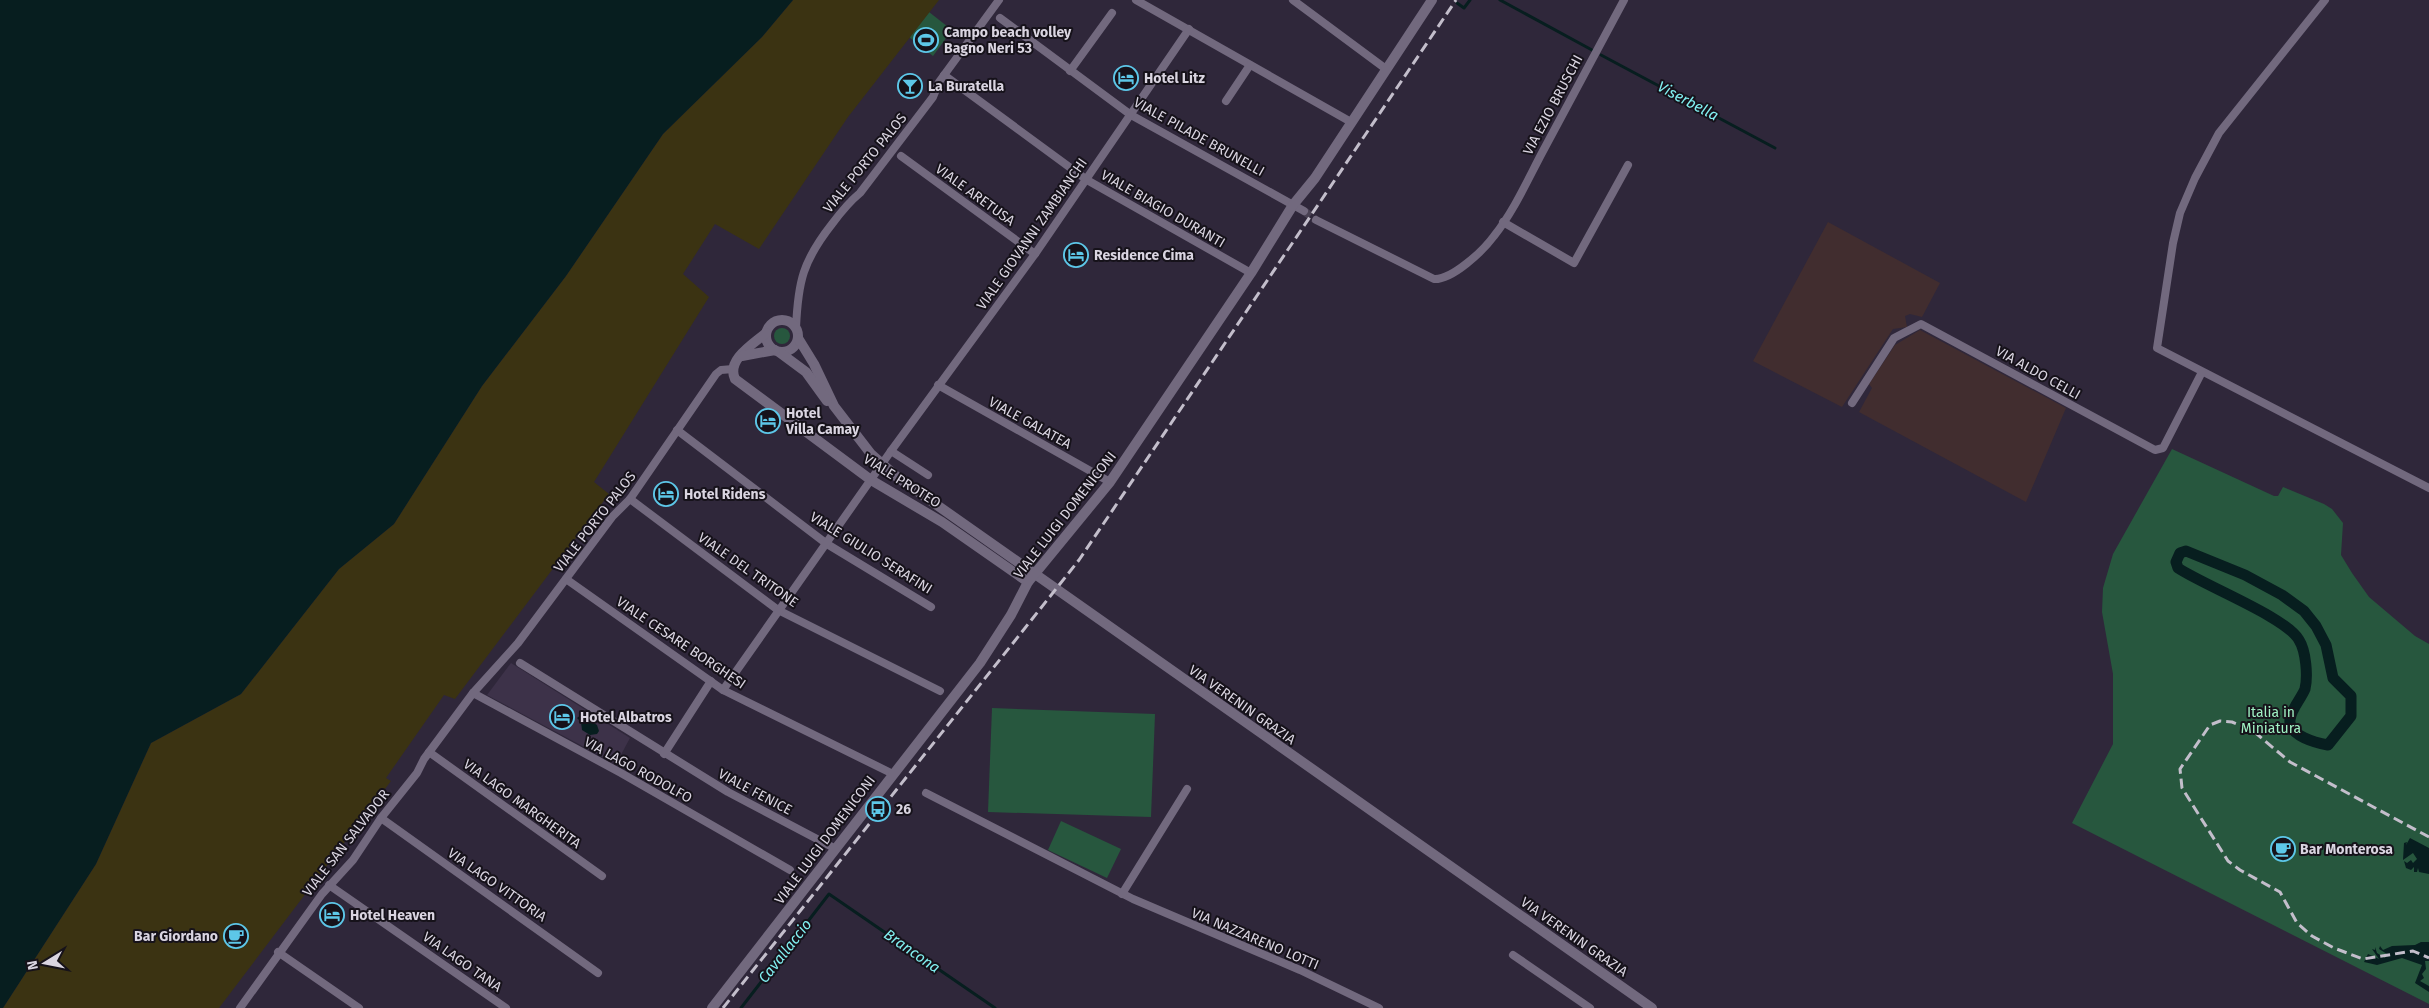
<svg xmlns="http://www.w3.org/2000/svg" width="2429" height="1008" font-family="'Fira Sans',sans-serif">
  <style>
    .built { fill: #3d3249 }
    .industrial { fill: #412d2f }
    .green { fill: #27573e }
    .sand { fill: #3b3312 }
    .water { fill: #071e1f }
    .lines { fill: none; stroke-linecap: round; stroke-linejoin: round }
    .stream { stroke: #071e1f; stroke-width: 3 }
    .canal { stroke: #071e1f; stroke-width: 11 }
    .minor-tunnel { stroke: #494153; stroke-width: 8; stroke-dasharray: 8 4; stroke-linecap: butt }
    .minor { stroke: #72697e; stroke-width: 8 }
    .tertiary { stroke: #72697e; stroke-width: 10 }
    .rail { stroke: #c3becb; stroke-width: 3; stroke-dasharray: 10 5; stroke-linecap: butt }
    .labels { text-anchor: middle; dominant-baseline: central; stroke-width: 4; stroke-linejoin: round; paint-order: stroke }
    .poi-label { font-size: 14px; font-weight: bold; fill: #dad5e1; stroke: #16121a; text-anchor: start }
    .street-label { font-size: 14px; fill: #dad5e1; stroke: #16121a }
    .park-label { font-size: 14px; fill: #a0f2c4; stroke: #16121a }
    .water-label { font-size: 15px; font-style: italic; fill: #82f1f2; stroke: #16121a }
  </style>
  <rect width="100%" height="100%" fill="#2f273a"/>
  <path class="built" d="M 511,663 L 630,738 L 616,764 L 487,695 Z"/>
  <g class="industrial">
    <path d="M 1828,222 L 1940,283 L 1922,317 L 1910,314 L 1905,316 L 1907,327 L 1893,329 L 1842,407 L 1753,361 Z"/>
    <path d="M 1920,330 L 2066,408 L 2026,502 L 1859,412 L 1872,388 L 1869,384 L 1895,345 Z"/>
  </g>
  <g class="green">
    <path d="M 929,12 L 952,30 L 933,56 L 909,37 Z"/>
    <circle cx="782" cy="336" r="8"/>
    <path d="M 2172,449 L 2274,496 L 2278,496 L 2283,487 L 2324,504 L 2332,509 L 2343,523 L 2341,555 L 2352,573 L 2369,597 L 2415,636 L 2429,644 L 2429,1004 L 2072,823 L 2113,744 L 2113,674 L 2102,612 L 2103,588 L 2113,554 Z"/>
    <path d="M 992,708 L 1155,714 L 1151,817 L 988,812 Z"/>
    <path d="M 1061,821 L 1121,849 L 1107,878 L 1048,850 Z"/>
  </g>
  <path class="sand" d="M 793,0 L 939,0 L 848,117 L 759,249 L 715,224 L 683,274 L 709,297 L 594,482 L 609,494 L 455,699 L 444,695 L 386,778 L 391,781 L 219,1008 L 3,1008 L 96,864 L 151,743 L 241,694 L 339,569 L 394,524 L 482,386 L 566,276 L 663,134 L 762,37 Z"/>
  <g class="water">
    <path d="M 0,0 L 793,0 L 762,37 L 663,134 L 566,276 L 482,386 L 394,524 L 339,569 L 241,694 L 151,743 L 96,864 L 3,1008 L 0,1008 Z"/>
    <path d="M 581,715 L 597,725 L 599,731 L 597,734 L 590,735 L 582,730 L 581,722 L 577,718 Z"/>
    <path d="M 2410,838 L 2429,848 L 2429,874 L 2419,872 L 2418,868 L 2417,872 L 2414,872 L 2414,867 L 2411,870 L 2406,868 L 2404,861 L 2407,863 L 2411,860 L 2413,863 L 2417,859 L 2413,853 L 2403,860 L 2404,843 L 2407,842 L 2406,845 Z"/>
    <path d="M 2421,942 L 2429,942 L 2429,961 L 2425,961 L 2426,969 L 2422,974 L 2424,978 L 2420,981 L 2429,986 L 2429,992 L 2415,983 L 2422,965 L 2402,958 L 2377,965 L 2364,962 L 2368,954 L 2379,959 L 2372,949 L 2375,950 L 2375,947 L 2377,953 L 2385,958 L 2387,954 L 2379,949 L 2380,946 L 2383,950 L 2392,946 L 2415,945 Z"/>
  </g>
  <g class="lines">
    <g class="stream">
      <path d="M 1500,0 L 1592,50"/>
      <path d="M 1457,3 L 1464,8 L 1470,0"/>
      <path d="M 1601,55 L 1775,148"/>
      <path d="M 741,1008 L 829,894 L 995,1008"/>
    </g>
    <path class="canal" d="M 2186,551 L 2245,575 L 2282,595 L 2304,611 L 2316,626 L 2326,645 L 2333,678 L 2351,696 L 2351,716 L 2328,745 C 2317,743 2288,736 2290,720 C 2291,709 2301,699 2305,689 C 2308,676 2306,651 2299,640 C 2286,617 2205,586 2178,568 L 2176,562 L 2180,553 Z"/>
    <path class="minor-tunnel" d="M 1304,211 L 1316,220"/>
    <g class="minor">
      <path d="M 1136,0 L 1351,122"/>
      <path d="M 1293,0 L 1386,69"/>
      <path d="M 2325,0 L 2219,133 L 2195,178 L 2180,213 L 2173,243 L 2157,348 L 2429,488"/>
      <path d="M 1000,18 L 1131,115 L 1304,211"/>
      <path d="M 1070,71 L 1112,13"/>
      <path d="M 944,75 L 1087,180 L 1251,273"/>
      <path d="M 1226,101 L 1250,65"/>
      <path d="M 901,156 L 1035,254"/>
      <path d="M 1316,220 L 1434,279 C 1452,280 1483,251 1494,236 C 1514,211 1528,179 1543,151 C 1570,100 1597,50 1624,0"/>
      <path d="M 1503,222 L 1574,263 L 1628,165"/>
      <path d="M 796,328 C 798,281 803,261 832,224 C 841,212 849,202 860,193 L 933,97 L 939,82 L 999,0"/>
      <path d="M 938,385 L 1110,482"/>
      <path d="M 1852,403 L 1894,338 L 1921,324 L 2155,450 L 2163,448 L 2202,372"/>
      <path d="M 677,430 L 827,544 L 931,607"/>
      <path d="M 891,451 L 928,475"/>
      <path d="M 630,499 L 778,610 L 940,691"/>
      <path d="M 566,579 L 723,690 L 893,774"/>
      <path d="M 520,663 L 728,792 L 836,849"/>
      <path d="M 723,690 L 891,451 L 1035,254 L 1189,29"/>
      <path d="M 473,693 L 621,773 L 790,870"/>
      <path d="M 429,752 L 602,876"/>
      <path d="M 664,754 L 711,681"/>
      <path d="M 926,793 L 1133,899 L 1300,970 L 1379,1008"/>
      <path d="M 381,818 L 598,973"/>
      <path d="M 329,885 L 506,1008"/>
      <path d="M 1122,894 L 1187,789"/>
      <path d="M 278,952 L 359,1008"/>
      <path d="M 1513,955 L 1590,1008"/>
      <path d="M 240,1008 L 322,894 L 353,860 L 381,818 L 417,773 L 424,759 L 473,693 L 518,643 L 612,517 L 630,499 L 716,374 L 721,370 L 733,369"/>
    </g>
    <g class="tertiary">
      <circle cx="782" cy="336" r="16"/>
      <path d="M 766,333 C 753,344 726,360 735,379 L 871,480 L 942,522 L 1028,582"/>
      <path d="M 798,338 L 814,364 L 834,406 L 871,454 L 897,477 L 1652,1008"/>
      <path d="M 779,352 L 806,372 L 827,401"/>
      <path d="M 742,356 L 775,350"/>
      <path d="M 712,1008 L 980,663 L 1011,615 L 1028,582 L 1110,482 L 1251,273 L 1293,205 L 1315,178 L 1432,0"/>
    </g>
    <g class="rail">
      <path d="M 2429,837 L 2290,762 L 2252,730 L 2232,722 L 2220,721 L 2210,725 L 2180,769 L 2182,788 L 2228,861 L 2240,870 L 2280,892 L 2297,923 L 2312,936 L 2334,948 L 2363,959 L 2413,951 L 2429,958"/>
      <path d="M 723,1008 L 1079,560 L 1456,0"/>
    </g>
  </g>
  <defs>
    <symbol id="stadium-ring" viewBox="-11 -11 22 22"><circle r="9.5" fill="#16121a" stroke="#5dc7e8" stroke-width="1.5"/><path d="M0-5a6.5 5 0 1 0 0 10a6.5 5 0 1 0 0-10ZM-3.5-1.8h7v3.6h-7Z" fill="#5dc7e8"/></symbol>
    <symbol id="hotel-ring" viewBox="-11 -11 22 22"><circle r="9.5" fill="#16121a" stroke="#5dc7e8" stroke-width="1.5"/><path d="M-6-4.5h1.5V1H6V5H4.5V3h-9V5H-6ZM-4 0a1.8 1.8 0 1 1 3.6 0ZM.5 0V-2.5h3Q6-2.5 6 0Z" fill="#5dc7e8"/></symbol>
    <symbol id="bar-ring" viewBox="-11 -11 22 22"><circle r="9.5" fill="#16121a" stroke="#5dc7e8" stroke-width="1.5"/><path d="M-6-5H6L.8 .8V4.5H3.5V6h-7V4.5H-.8V.8Z" fill="#5dc7e8"/></symbol>
    <symbol id="bus-ring" viewBox="-11 -11 22 22"><circle r="9.5" fill="#16121a" stroke="#5dc7e8" stroke-width="1.5"/><path d="M-5-6H5V4H4V6H2V4H-2V6H-4V4H-5ZM-3.5-4V0h7V-4ZM-3.5 1.2v1.5H-2V1.2ZM2 1.2v1.5H3.5V1.2Z" fill="#5dc7e8"/></symbol>
    <symbol id="cafe-ring" viewBox="-11 -11 22 22"><circle r="9.5" fill="#16121a" stroke="#5dc7e8" stroke-width="1.5"/><path d="M-5.5-4.5H6V0H3Q3 3.5 0 3.5H-2.5Q-5.5 3.5-5.5 0ZM3-3.2v2h1.7v-2ZM-6 4.5H4V6H-6Z" fill="#5dc7e8"/></symbol>
  </defs>
  <g fill-rule="evenodd">
    <use href="#stadium-ring" x="912" y="26" width="28" height="28"/>
    <use href="#hotel-ring" x="1112" y="64" width="28" height="28"/>
    <use href="#bar-ring" x="896" y="72" width="28" height="28"/>
    <use href="#hotel-ring" x="1062" y="241" width="28" height="28"/>
    <use href="#hotel-ring" x="754" y="407" width="28" height="28"/>
    <use href="#hotel-ring" x="652" y="480" width="28" height="28"/>
    <use href="#hotel-ring" x="548" y="703" width="28" height="28"/>
    <use href="#bus-ring" x="864" y="795" width="28" height="28"/>
    <use href="#cafe-ring" x="2269" y="835" width="28" height="28"/>
    <use href="#hotel-ring" x="318" y="901" width="28" height="28"/>
    <use href="#cafe-ring" x="222" y="922" width="28" height="28"/>
  </g>
  <g class="labels">
    <g class="poi-label">
      <text x="944" y="32">Campo beach volley<tspan x="944" dy="16">Bagno Neri 53</tspan></text>
      <text x="1144" y="78">Hotel Litz</text>
      <text x="928" y="86">La Buratella</text>
      <text x="1094" y="255">Residence Cima</text>
      <text x="786" y="413">Hotel<tspan x="786" dy="16">Villa Camay</tspan></text>
      <text x="684" y="494">Hotel Ridens</text>
      <text x="580" y="717">Hotel Albatros</text>
      <text x="896" y="809">26</text>
      <text x="2300" y="849">Bar Monterosa</text>
      <text x="350" y="915">Hotel Heaven</text>
      <text x="218" y="936" text-anchor="end">Bar Giordano</text>
    </g>
    <g class="street-label">
      <text transform="translate(1553 105) rotate(-62)">VIA EZIO BRUSCHI</text>
      <text transform="translate(1199 137) rotate(29)">VIALE PILADE BRUNELLI</text>
      <text transform="translate(865 163) rotate(-51)">VIALE PORTO PALOS</text>
      <text transform="translate(975 195) rotate(36)">VIALE ARETUSA</text>
      <text transform="translate(1163 209) rotate(30)">VIALE BIAGIO DURANTI</text>
      <text transform="translate(1032 234) rotate(-55)">VIALE GIOVANNI ZAMBIANCHI</text>
      <text transform="translate(2038 373) rotate(29)">VIA ALDO CELLI</text>
      <text transform="translate(1030 423) rotate(29)">VIALE GALATEA</text>
      <text transform="translate(902 481) rotate(32)">VIALE PROTEO</text>
      <text transform="translate(1065 515) rotate(-52)">VIALE LUIGI DOMENICONI</text>
      <text transform="translate(595 522) rotate(-52)">VIALE PORTO PALOS</text>
      <text transform="translate(871 553) rotate(32)">VIALE GIULIO SERAFINI</text>
      <text transform="translate(748 570) rotate(35)">VIALE DEL TRITONE</text>
      <text transform="translate(681 643) rotate(34)">VIALE CESARE BORGHESI</text>
      <text transform="translate(1242 705) rotate(35)">VIA VERENIN GRAZIA</text>
      <text transform="translate(638 770) rotate(29)">VIA LAGO RODOLFO</text>
      <text transform="translate(755 792) rotate(28)">VIALE FENICE</text>
      <text transform="translate(522 804) rotate(36)">VIA LAGO MARGHERITA</text>
      <text transform="translate(825 840) rotate(-53)">VIALE LUIGI DOMENICONI</text>
      <text transform="translate(346 843) rotate(-52)">VIALE SAN SALVADOR</text>
      <text transform="translate(497 885) rotate(35)">VIA LAGO VITTORIA</text>
      <text transform="translate(1574 937) rotate(35)">VIA VERENIN GRAZIA</text>
      <text transform="translate(1255 939) rotate(23)">VIA NAZZARENO LOTTI</text>
      <text transform="translate(462 962) rotate(35)">VIA LAGO TANA</text>
    </g>
    <g class="park-label">
      <text x="2271" y="712">Italia in<tspan x="2271" dy="16">Miniatura</tspan></text>
    </g>
    <g class="water-label">
      <text transform="translate(1688 101) rotate(28)">Viserbella</text>
      <text transform="translate(785 951) rotate(-52)">Cavallaccio</text>
      <text transform="translate(912 951) rotate(35)">Brancona</text>
    </g>
  </g>
  <g transform="translate(45 963) rotate(260)" stroke="#16121a" stroke-width="4" paint-order="stroke">
  <path d="M0-4L9 19L0 12L-9 19Z" fill="#dad5e1"/>
  <text y="-8" font-size="14" font-weight="bold" text-anchor="middle" fill="#dad5e1">N</text>
  </g>
</svg>
